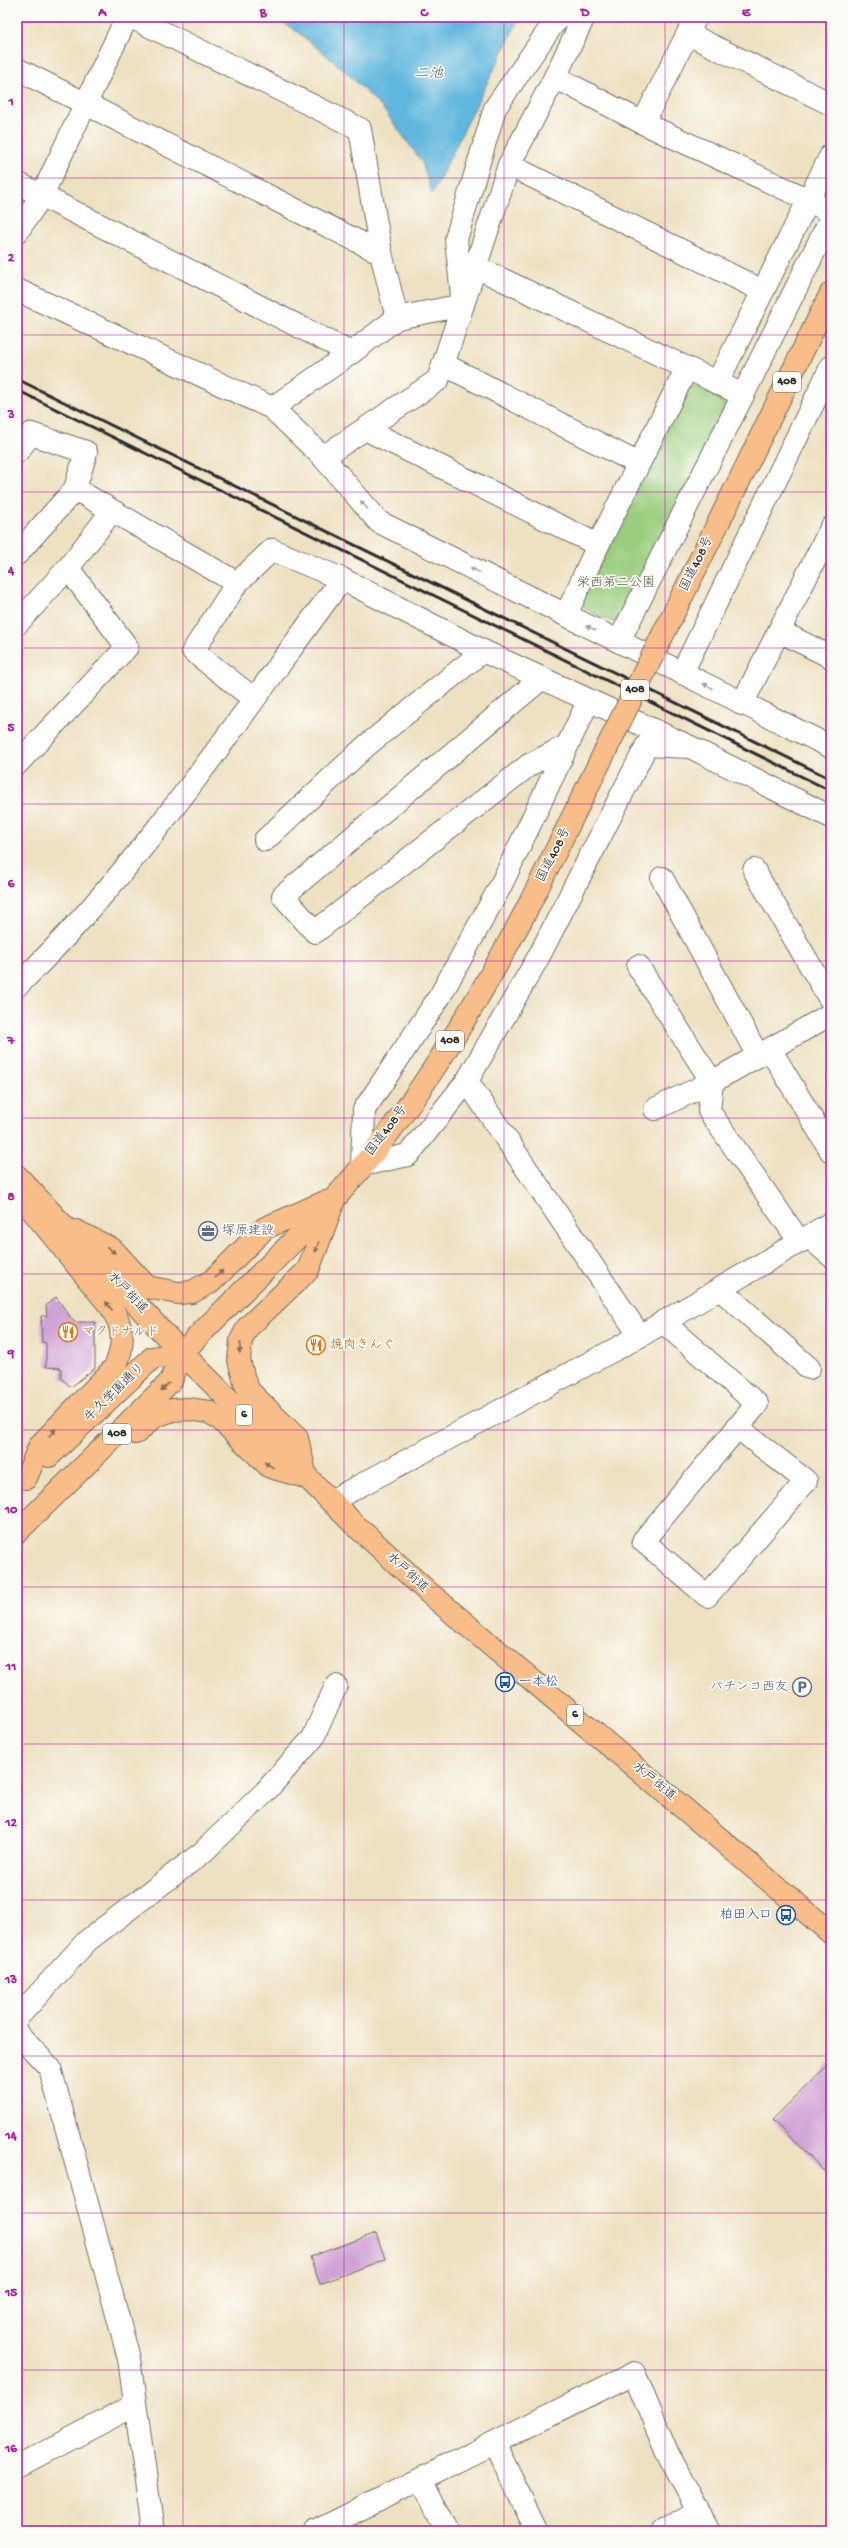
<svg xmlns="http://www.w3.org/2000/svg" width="848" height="2548" font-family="'Gochi Hand','Klee One',sans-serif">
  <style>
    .green { fill: #9acd7d; stroke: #627c54 }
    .water { fill: #61b7de; stroke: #467184 }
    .building { fill: #d0a3d6 }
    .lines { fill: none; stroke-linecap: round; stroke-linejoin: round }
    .minor-casing { stroke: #6f6b60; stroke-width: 24 }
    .highway-casing { stroke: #6f6b60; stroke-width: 24 }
    .minor { stroke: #fff; stroke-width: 22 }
    .highway { stroke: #f8bd88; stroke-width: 22 }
    .rail { stroke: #2b2b2b; stroke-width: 3 }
    .highway-bridge-casing { stroke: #6f6b60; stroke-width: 24; stroke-linecap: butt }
    .highway-bridge { stroke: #f8bd88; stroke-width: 22 }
    .oneway { fill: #a0a0a0 }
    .oneway2 { fill: #876d55 }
    .grid { fill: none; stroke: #b5179e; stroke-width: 1; stroke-opacity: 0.55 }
    .labels { text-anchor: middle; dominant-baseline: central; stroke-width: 3.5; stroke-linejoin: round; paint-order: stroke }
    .shield { fill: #fdfcf7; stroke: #6a6a68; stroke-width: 1 }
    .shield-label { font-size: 12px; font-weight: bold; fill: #2b2b2b }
    .street-label { font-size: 13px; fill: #2b2b2b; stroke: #fdfcf7 }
    .park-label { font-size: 13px; fill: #4c5c44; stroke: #fdfcf7 }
    .service-label { font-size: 13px; fill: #4e5e75; stroke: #fdfcf7; text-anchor: start }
    .food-label { font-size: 13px; fill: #c56008; stroke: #fdfcf7; text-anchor: start }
    .transit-label { font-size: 13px; fill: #164399; stroke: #fdfcf7; text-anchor: start }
    .water-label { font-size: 14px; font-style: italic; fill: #3e5c6a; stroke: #fdfcf7 }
    .neatline { fill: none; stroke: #b5179e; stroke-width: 1.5 }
    .grid-label { font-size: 13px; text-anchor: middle; font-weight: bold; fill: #b5179e }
  </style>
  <rect width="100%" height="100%" fill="#fdfcf7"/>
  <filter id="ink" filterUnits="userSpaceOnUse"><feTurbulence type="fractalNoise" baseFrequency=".025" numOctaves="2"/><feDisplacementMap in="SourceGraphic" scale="8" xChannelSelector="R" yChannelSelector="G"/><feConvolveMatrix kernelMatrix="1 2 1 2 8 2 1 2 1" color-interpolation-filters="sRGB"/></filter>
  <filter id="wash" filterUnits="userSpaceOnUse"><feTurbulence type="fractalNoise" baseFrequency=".012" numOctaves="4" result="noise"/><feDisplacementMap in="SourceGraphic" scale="16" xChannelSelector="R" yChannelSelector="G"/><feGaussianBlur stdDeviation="0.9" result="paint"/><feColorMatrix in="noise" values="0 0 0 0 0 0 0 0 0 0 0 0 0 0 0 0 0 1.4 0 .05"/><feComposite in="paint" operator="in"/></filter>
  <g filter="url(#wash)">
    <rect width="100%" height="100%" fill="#eee1c2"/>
    <path class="green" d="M 696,385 L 721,397 L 728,410 L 628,617 L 613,622 L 585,609 L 580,595 L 680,391 Z"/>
    <path class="water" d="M 274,17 L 520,17 L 432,194 L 422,162 L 384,110 L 344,70 L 299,33 Z"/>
    <g id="blocks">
      <g class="building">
        <path d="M 56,1297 L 74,1322 L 95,1322 L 95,1368 L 71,1387 L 61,1378 L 61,1368 L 46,1367 L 46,1343 L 42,1342 L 41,1316 L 47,1316 L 46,1306 Z"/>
        <path d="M 831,2062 L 831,2177 L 772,2120 Z"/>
        <path d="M 376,2233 L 385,2259 L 320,2284 L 310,2257 Z"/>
      </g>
    </g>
  </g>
  <g filter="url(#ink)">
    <use href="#blocks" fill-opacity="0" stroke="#6f6b60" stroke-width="1"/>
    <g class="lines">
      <defs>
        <g id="minor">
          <path d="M 131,17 L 360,129 L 381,253 L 397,318 L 351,353 L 272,408"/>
          <path d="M 688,34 L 831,104"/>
          <path d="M 17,69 L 381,253"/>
          <path d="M 555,77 L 643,123 L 809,200 L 831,213"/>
          <path d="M 643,123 L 696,17"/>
          <path d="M 509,165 L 763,291"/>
          <path d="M 17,183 L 351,353"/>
          <path d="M 17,232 L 42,195 L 127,17"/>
          <path d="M 476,267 L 687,368"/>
          <path d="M 17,290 L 272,408 L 323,457 L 379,522 L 831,747"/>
          <path d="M 397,318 L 463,305 L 456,239 L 495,108 L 553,24 L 561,17"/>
          <path d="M 443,364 L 637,463"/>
          <path d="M 717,383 L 831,155"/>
          <path d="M 365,429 L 598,545 L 687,368 L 743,395 L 831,218"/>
          <path d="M 17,452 L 31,434 L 86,452 L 75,489 L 237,583 L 272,550 L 342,579 L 483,651 L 690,747 L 831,817"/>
          <path d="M 323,457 L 438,380 L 509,165 L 555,77 L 584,17"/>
          <path d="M 17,554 L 75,489"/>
          <path d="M 237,583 L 193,651 L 254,699"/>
          <path d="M 566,615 L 598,545"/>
          <path d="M 17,624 L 68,568 L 112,511"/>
          <path d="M 779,631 L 831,657"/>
          <path d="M 619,641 L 743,395"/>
          <path d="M 682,673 L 831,367"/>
          <path d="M 542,678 L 283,896 L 315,932 L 529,765 L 566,746"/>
          <path d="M 589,700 L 500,887 L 440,996 L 364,1110 L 362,1165 L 408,1155 L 467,1081 L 538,958 L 647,745 L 690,747"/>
          <path d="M 742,704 L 831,528"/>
          <path d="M 17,764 L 127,647 L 68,568"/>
          <path d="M 265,840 L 366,746 L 483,651"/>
          <path d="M 754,870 L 831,1001"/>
          <path d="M 662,878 L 758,1056"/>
          <path d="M 638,966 L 712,1082 L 709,1111 L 800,1242"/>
          <path d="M 17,986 C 142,865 239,718 342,579"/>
          <path d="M 770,1049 L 831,1014"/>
          <path d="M 467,1081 L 640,1336"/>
          <path d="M 655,1109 L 712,1082 L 770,1049 L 831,1151"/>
          <path d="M 809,1237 L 831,1256"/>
          <path d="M 720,1289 L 809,1368"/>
          <path d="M 663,1322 L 757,1404 L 643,1541 L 707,1596 L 806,1481 L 737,1427"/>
          <path d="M 331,1501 L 640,1336 L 831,1223"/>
          <path d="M 17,2018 L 87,1941 L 203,1852 L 265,1792 L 313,1738 L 336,1686"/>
          <path d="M 17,2033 L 50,2068 L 99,2247 L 129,2359 L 153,2531"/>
          <path d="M 494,2443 L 537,2531"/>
          <path d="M 17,2467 L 135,2405"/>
          <path d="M 421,2479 L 447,2531"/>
          <path d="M 316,2531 L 634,2373 L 667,2452 L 709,2531"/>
          <path d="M 663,2531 L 699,2510"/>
        </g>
        <g id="highway">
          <path d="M 744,471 L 831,293"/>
          <path d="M 17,1176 L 182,1353 L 355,1525 L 428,1592 L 831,1933"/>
          <path d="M 76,1231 L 112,1249 L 147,1287 L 178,1293 L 192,1292 L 212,1281 L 265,1228 L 325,1202"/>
          <path d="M 136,1433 L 154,1417 L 172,1410 L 188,1409 L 209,1412 L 220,1419 L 270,1467 L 305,1477"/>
          <path d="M 49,1456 L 152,1358 L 182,1353"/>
          <path d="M 306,1477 L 297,1438 L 250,1392 L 245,1383 L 239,1360 L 241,1340 L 248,1327 L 308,1270 L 332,1206"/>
          <path d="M 26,1478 L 40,1445 L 115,1367 C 125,1344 124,1328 111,1307 L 27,1204"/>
          <path d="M 17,1532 L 171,1381 L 182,1353 C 232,1300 286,1251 335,1198 C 412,1113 473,1010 527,909"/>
        </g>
      </defs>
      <use href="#minor" class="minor-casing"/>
      <use href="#highway" class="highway-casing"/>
      <use href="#minor" class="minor"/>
      <use href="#highway" class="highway"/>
      <g class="rail">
        <path d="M 17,379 L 831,779"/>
        <path d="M 17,390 L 831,791"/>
      </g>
      <defs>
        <path id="highway-bridge" d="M 527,909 L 744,471"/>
      </defs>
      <use href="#highway-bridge" class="highway-bridge-casing"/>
      <use href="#highway-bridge" class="highway-bridge"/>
    </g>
    <defs><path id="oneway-solid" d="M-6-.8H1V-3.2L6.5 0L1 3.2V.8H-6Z"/></defs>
    <g class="oneway">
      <use href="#oneway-solid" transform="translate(364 505) rotate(-131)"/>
      <use href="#oneway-solid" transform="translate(475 570) rotate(-154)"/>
      <use href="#oneway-solid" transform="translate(591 628) rotate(-154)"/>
      <use href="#oneway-solid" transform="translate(708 686) rotate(-153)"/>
    </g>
    <g class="oneway2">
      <use href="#oneway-solid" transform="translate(317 1247) rotate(110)"/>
      <use href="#oneway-solid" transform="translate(111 1250) rotate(39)"/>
      <use href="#oneway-solid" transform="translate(219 1274) rotate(-45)"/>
      <use href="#oneway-solid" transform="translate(109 1306) rotate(-127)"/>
      <use href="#oneway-solid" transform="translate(240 1348) rotate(94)"/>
      <use href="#oneway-solid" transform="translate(165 1387) rotate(136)"/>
      <use href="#oneway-solid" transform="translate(52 1433) rotate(-46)"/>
      <use href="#oneway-solid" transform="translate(269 1465) rotate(-148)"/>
    </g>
  </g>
  <path class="grid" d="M 183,17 L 183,2531M 344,17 L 344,2531M 504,17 L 504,2531M 665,17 L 665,2531M 17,178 L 831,178M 17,335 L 831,335M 17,492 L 831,492M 17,648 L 831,648M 17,804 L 831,804M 17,961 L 831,961M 17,1118 L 831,1118M 17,1274 L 831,1274M 17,1430 L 831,1430M 17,1587 L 831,1587M 17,1744 L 831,1744M 17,1900 L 831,1900M 17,2056 L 831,2056M 17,2213 L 831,2213M 17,2370 L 831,2370"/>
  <defs>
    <symbol id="office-ring" viewBox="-11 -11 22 22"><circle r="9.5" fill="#fdfcf7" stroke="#5c6f8a" stroke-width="1.5"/><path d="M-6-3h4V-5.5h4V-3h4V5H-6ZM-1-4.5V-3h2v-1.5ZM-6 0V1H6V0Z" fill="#5c6f8a"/></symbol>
    <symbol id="restaurant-ring" viewBox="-11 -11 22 22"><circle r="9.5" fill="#fdfcf7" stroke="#e8710a" stroke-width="1.5"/><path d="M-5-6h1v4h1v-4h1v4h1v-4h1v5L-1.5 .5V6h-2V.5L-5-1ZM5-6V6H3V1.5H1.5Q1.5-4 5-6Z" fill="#e8710a"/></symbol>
    <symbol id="bus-ring" viewBox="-11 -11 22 22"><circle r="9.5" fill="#fdfcf7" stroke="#1a4fb4" stroke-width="1.5"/><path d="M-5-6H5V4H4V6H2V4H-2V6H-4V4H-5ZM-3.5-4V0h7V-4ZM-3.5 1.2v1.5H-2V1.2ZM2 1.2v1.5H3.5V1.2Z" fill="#1a4fb4"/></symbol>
    <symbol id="parking-ring" viewBox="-11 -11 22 22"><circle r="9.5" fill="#fdfcf7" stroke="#5c6f8a" stroke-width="1.5"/><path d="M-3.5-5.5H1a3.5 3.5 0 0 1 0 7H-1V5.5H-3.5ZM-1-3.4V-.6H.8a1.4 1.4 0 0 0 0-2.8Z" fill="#5c6f8a"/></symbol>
  </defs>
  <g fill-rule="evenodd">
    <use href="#office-ring" x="197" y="1220" width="22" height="22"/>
    <use href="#restaurant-ring" x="57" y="1321" width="22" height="22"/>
    <use href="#restaurant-ring" x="305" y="1334" width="22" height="22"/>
    <use href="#bus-ring" x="494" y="1671" width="22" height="22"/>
    <use href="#parking-ring" x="791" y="1676" width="22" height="22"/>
    <use href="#bus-ring" x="775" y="1904" width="22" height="22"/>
  </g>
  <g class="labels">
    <g class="shield">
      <rect x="773" y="372" width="28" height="20" rx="3"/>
      <rect x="621" y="680" width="28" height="20" rx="3"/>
      <rect x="436" y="1031" width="28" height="20" rx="3"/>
      <rect x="236" y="1405" width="16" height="20" rx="3"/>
      <rect x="103" y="1424" width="28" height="20" rx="3"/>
      <rect x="567" y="1705" width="16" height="20" rx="3"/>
    </g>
    <g class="shield-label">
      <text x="787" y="382">408</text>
      <text x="635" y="690">408</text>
      <text x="450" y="1041">408</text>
      <text x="244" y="1415">6</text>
      <text x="117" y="1434">408</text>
      <text x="575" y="1715">6</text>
    </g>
    <g class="street-label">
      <text transform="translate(697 564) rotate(-64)">国道408号</text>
      <text transform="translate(554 855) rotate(-63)">国道408号</text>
      <text transform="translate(387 1131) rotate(-53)">国道408号</text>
      <text transform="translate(127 1293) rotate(47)">水戸街道</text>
      <text transform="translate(115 1393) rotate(-44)">牛久学園通り</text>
      <text transform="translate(407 1573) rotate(43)">水戸街道</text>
      <text transform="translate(654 1782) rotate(40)">水戸街道</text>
    </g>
    <g class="park-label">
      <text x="616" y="583">栄西第二公園</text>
    </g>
    <g class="service-label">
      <text x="222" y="1231">塚原建設</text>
      <text x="788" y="1687" text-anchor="end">パチンコ西友</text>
    </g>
    <g class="food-label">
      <text x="82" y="1332">マクドナルド</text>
      <text x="330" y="1345">焼肉きんぐ</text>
    </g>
    <g class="transit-label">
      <text x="519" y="1682">一本松</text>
      <text x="772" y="1915" text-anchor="end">柏田入口</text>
    </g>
    <g class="water-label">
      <text x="429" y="74">二池</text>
    </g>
  </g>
  <rect width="848" height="2548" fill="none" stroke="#fdfcf7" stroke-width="44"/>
  <rect x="22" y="22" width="804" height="2504" class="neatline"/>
  <g class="grid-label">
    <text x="102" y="16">A</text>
    <text x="263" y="16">B</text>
    <text x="424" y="16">C</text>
    <text x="585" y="16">D</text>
    <text x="746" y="16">E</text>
    <text x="11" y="105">1</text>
    <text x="11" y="261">2</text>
    <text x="11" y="418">3</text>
    <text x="11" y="574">4</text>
    <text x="11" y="731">5</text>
    <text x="11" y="887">6</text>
    <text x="11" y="1044">7</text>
    <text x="11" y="1200">8</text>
    <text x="11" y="1357">9</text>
    <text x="11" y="1513">10</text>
    <text x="11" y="1670">11</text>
    <text x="11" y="1826">12</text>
    <text x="11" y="1983">13</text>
    <text x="11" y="2139">14</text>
    <text x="11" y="2296">15</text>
    <text x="11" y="2452">16</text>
  </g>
</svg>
